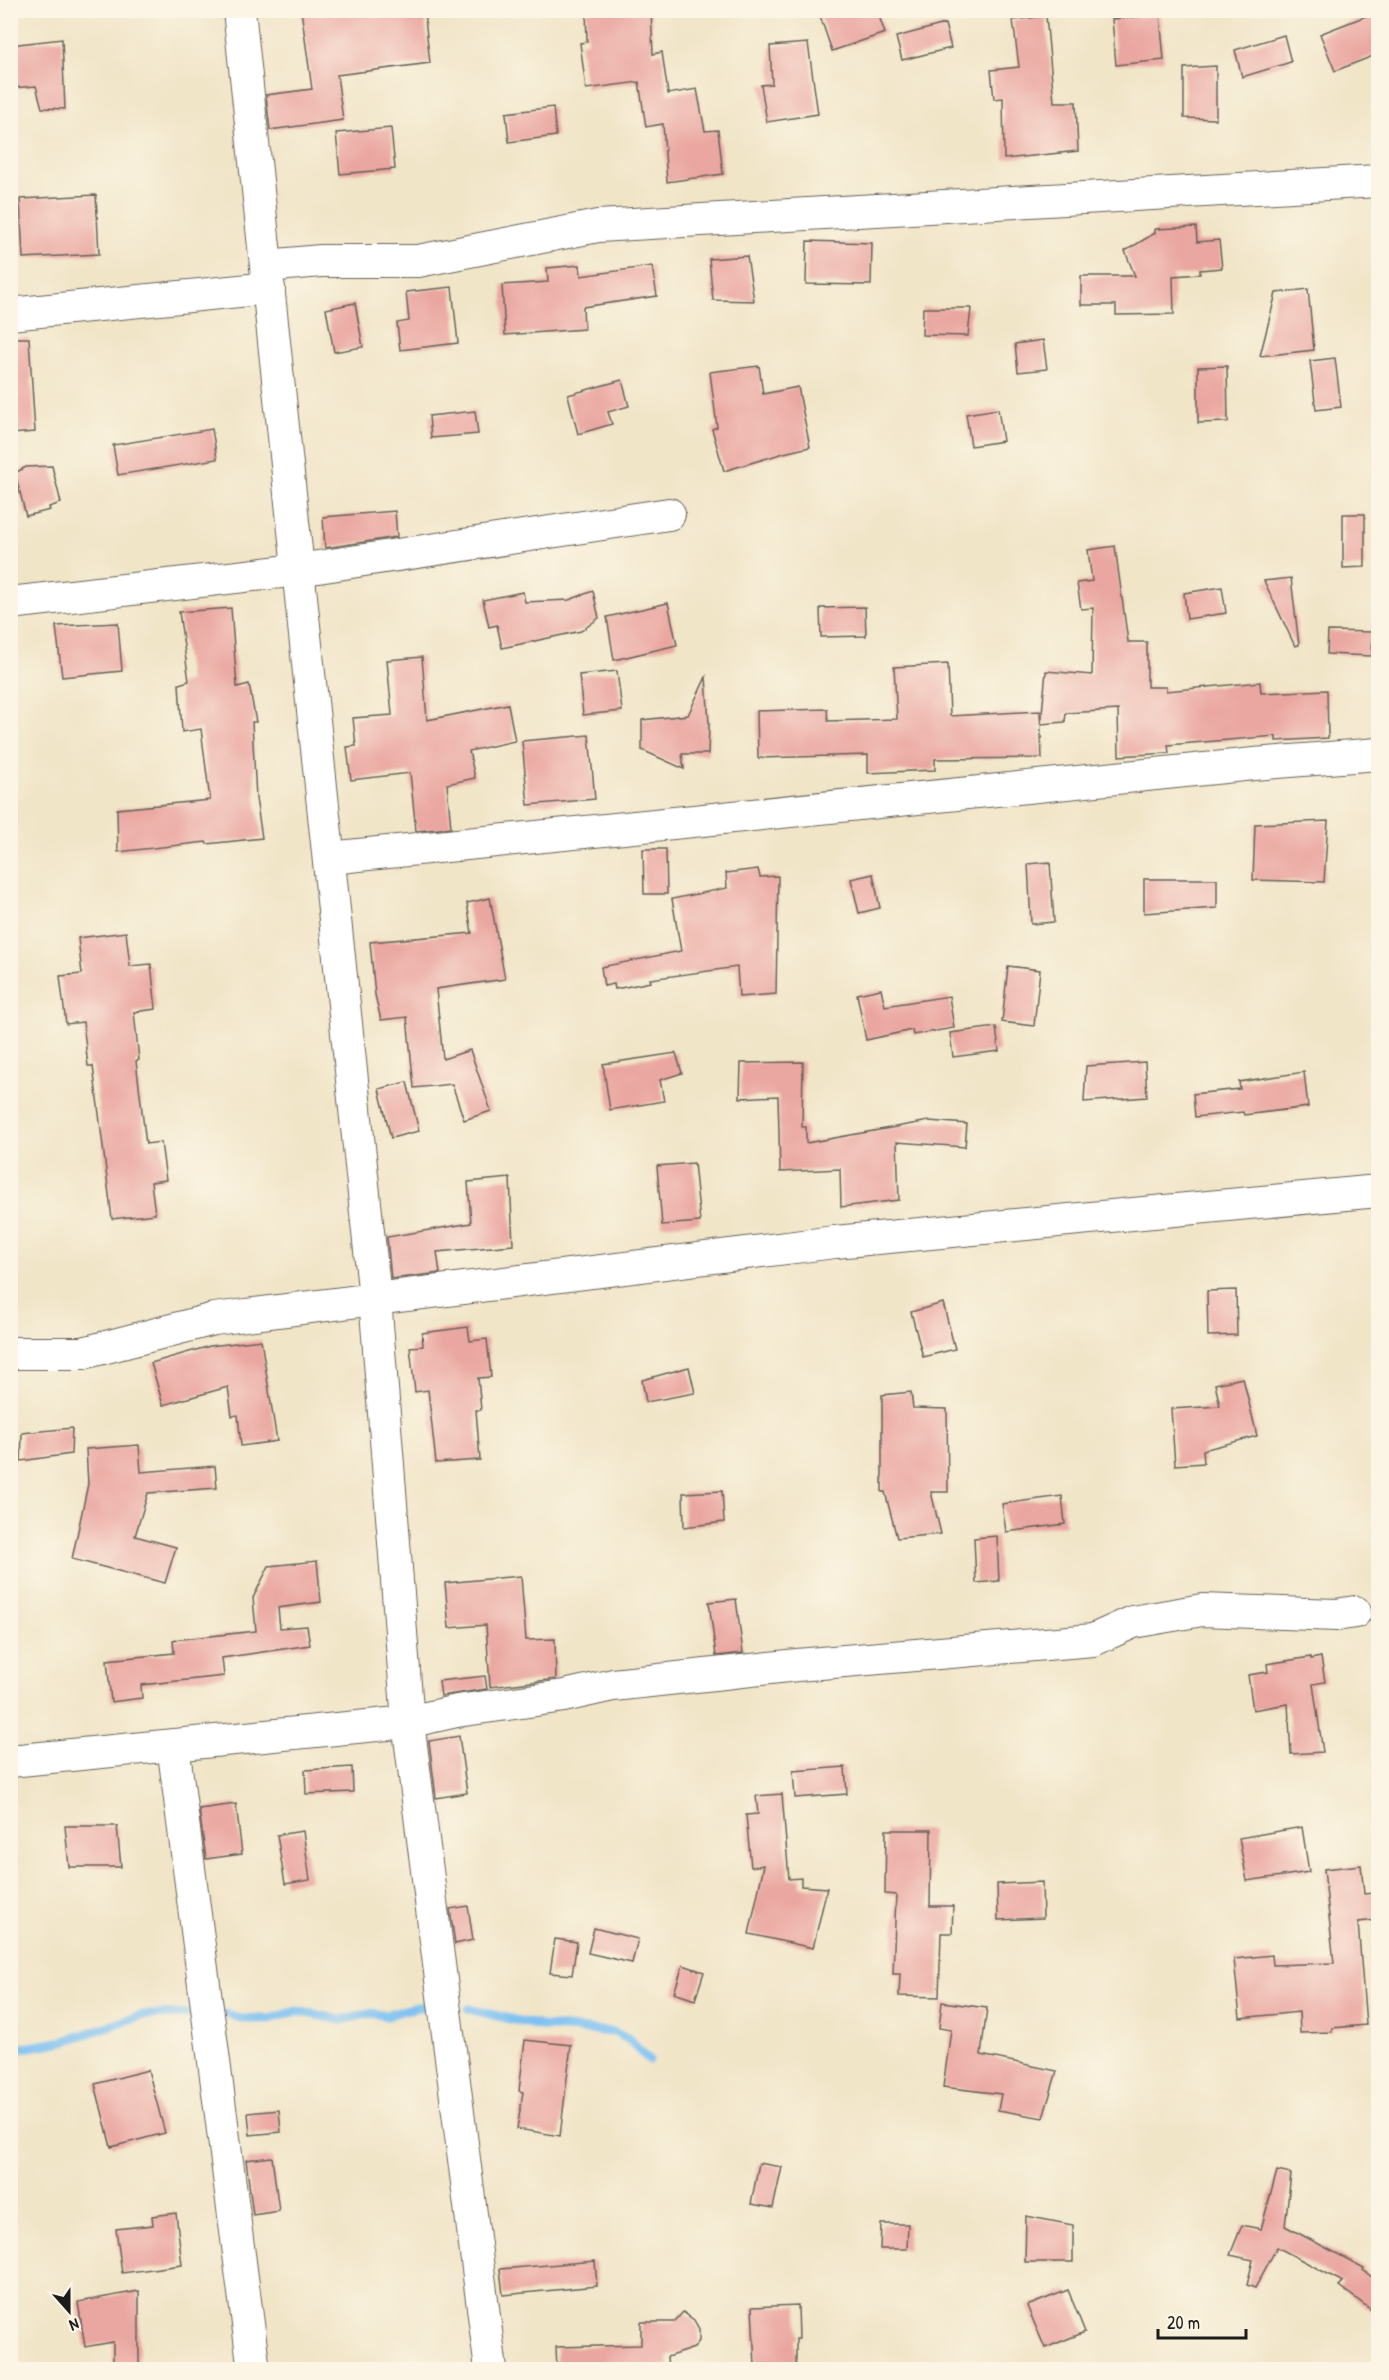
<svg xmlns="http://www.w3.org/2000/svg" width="1389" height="2380" font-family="'Patrick Hand',sans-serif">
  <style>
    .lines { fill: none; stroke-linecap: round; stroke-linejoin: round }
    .stream { stroke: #79c0f1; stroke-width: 9 }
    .building { fill: #eaa6a0 }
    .minor-casing { stroke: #676258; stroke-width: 34 }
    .minor { stroke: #fff; stroke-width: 32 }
  </style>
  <rect width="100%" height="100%" fill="#fcf5e5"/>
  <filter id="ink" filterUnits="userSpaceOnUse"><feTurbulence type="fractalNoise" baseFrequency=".0167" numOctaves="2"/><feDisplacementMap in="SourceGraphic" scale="12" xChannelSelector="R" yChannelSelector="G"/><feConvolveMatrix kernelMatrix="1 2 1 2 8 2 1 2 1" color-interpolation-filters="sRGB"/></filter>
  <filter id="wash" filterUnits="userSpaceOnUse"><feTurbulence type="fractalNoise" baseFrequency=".008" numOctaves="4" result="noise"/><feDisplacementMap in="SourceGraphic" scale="24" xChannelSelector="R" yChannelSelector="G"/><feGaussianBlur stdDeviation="1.35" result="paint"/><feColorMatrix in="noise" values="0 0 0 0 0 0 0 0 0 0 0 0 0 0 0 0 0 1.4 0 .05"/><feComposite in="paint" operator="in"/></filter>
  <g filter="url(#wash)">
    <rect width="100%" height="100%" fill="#f1e5c8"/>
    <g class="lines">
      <g class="stream">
        <path d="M 469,2009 L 540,2026 L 614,2032 L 629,2040 L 649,2060"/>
        <path d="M 10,2048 L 30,2047 L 64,2041 L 143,2015 L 227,2014 L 241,2019 L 270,2019 L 297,2011 L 341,2020 L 371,2013 L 387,2016 L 404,2010 L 429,2005"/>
      </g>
    </g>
    <g id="blocks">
      <g class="building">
        <path d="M 301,10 L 424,10 L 430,63 L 337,75 L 343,120 L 270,130 L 266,95 L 312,89 Z"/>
        <path d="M 586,10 L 651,10 L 653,54 L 662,52 L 668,94 L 697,89 L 705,131 L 718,130 L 723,174 L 667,182 L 663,124 L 646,127 L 639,82 L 586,89 L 580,43 L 587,42 Z"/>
        <path d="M 818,10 L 877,10 L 885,33 L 832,51 Z"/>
        <path d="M 1371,14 L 1378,33 L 1378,54 L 1335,71 L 1320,34 Z"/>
        <path d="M 1160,15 L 1164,60 L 1116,65 L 1112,19 Z"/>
        <path d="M 1046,16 L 1054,102 L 1076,102 L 1078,151 L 1004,159 L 1003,98 L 994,99 L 991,70 L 1019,67 L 1013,20 Z"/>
        <path d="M 945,24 L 951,48 L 902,60 L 896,37 Z"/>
        <path d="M 1284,35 L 1291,62 L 1242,77 L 1235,50 Z"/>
        <path d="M 62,39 L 65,109 L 42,108 L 36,86 L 13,88 L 10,74 L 10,45 Z"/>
        <path d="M 808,43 L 818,114 L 767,122 L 761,85 L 772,84 L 770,46 Z"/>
        <path d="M 1216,66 L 1216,119 L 1184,118 L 1184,68 Z"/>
        <path d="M 553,107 L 556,136 L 509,142 L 506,113 Z"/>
        <path d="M 391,128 L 395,169 L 340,174 L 336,133 Z"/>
        <path d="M 96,195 L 99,254 L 23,258 L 20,199 Z"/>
        <path d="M 1196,227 L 1197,242 L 1219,240 L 1222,268 L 1200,270 L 1200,274 L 1173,276 L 1174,314 L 1116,315 L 1116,305 L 1081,305 L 1081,276 L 1135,276 L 1125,251 L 1155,233 L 1155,229 Z"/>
        <path d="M 807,241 L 872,243 L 871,285 L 806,284 Z"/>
        <path d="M 747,256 L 754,301 L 713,300 L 709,259 Z"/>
        <path d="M 580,265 L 581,276 L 652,266 L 657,296 L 583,307 L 584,329 L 505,335 L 502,285 L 548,282 L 547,268 Z"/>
        <path d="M 452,287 L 458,343 L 400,350 L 397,323 L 409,321 L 406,292 Z"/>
        <path d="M 1308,289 L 1314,350 L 1260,356 L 1276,293 Z"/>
        <path d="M 355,303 L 363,347 L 334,352 L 326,309 Z"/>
        <path d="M 923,308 L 971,308 L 968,336 L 922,335 Z"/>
        <path d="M 10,338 L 29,338 L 35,432 L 10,434 Z"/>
        <path d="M 1043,340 L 1047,369 L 1018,372 L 1015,344 Z"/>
        <path d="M 1335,358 L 1341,407 L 1316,410 L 1310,361 Z"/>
        <path d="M 759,366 L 763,394 L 798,387 L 810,447 L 784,453 L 724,471 L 712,429 L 717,427 L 710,372 Z"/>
        <path d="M 1227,366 L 1228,422 L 1198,423 L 1198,367 Z"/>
        <path d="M 622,380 L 629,406 L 608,412 L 612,424 L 578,434 L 568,395 Z"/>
        <path d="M 998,409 L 1003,441 L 971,446 L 966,414 Z"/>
        <path d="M 475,411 L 478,434 L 431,438 L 429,416 Z"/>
        <path d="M 212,429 L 217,459 L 118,475 L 113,445 Z"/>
        <path d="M 52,466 L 61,503 L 49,507 L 50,510 L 26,516 L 15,473 L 26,467 Z"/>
        <path d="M 395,511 L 397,537 L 325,548 L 323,517 Z"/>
        <path d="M 1343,514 L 1365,514 L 1365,567 L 1343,568 Z"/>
        <path d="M 1115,546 L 1128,642 L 1147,642 L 1147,687 L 1166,687 L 1166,691 L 1260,682 L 1261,693 L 1327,690 L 1328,738 L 1276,741 L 1276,736 L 1168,745 L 1169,753 L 1119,756 L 1118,710 L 1066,713 L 1065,722 L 1041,724 L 1046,671 L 1092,675 L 1093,608 L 1081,609 L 1077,583 L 1092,581 L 1088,550 Z"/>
        <path d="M 1291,578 L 1299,645 L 1295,646 L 1264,581 Z"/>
        <path d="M 1222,587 L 1226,613 L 1187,619 L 1184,593 Z"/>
        <path d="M 593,591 L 599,618 L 581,631 L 502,648 L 497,625 L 489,627 L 483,600 L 523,592 L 525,602 L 569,600 Z"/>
        <path d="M 668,603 L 677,645 L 614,660 L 607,617 Z"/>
        <path d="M 865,607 L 866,636 L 821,637 L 820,608 Z"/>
        <path d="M 231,608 L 237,687 L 249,684 L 256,722 L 252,722 L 256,798 L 262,838 L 207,844 L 206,842 L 118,852 L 117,809 L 210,800 L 201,729 L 182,732 L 179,684 L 189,681 L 179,612 Z"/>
        <path d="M 118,623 L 122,671 L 62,677 L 56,626 Z"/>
        <path d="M 1328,631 L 1373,632 L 1372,656 L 1327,654 Z"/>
        <path d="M 422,657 L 427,720 L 508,704 L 515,741 L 469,751 L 475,778 L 447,784 L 451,828 L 416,831 L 410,773 L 351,780 L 347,747 L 356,746 L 353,718 L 392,715 L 387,660 Z"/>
        <path d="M 948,664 L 950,716 L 1040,711 L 1042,758 L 935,759 L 935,770 L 868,773 L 868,755 L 758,758 L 757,711 L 827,709 L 828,721 L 897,719 L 894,667 Z"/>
        <path d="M 617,671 L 622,711 L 583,715 L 579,675 Z"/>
        <path d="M 706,677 L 709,724 L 708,754 L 682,754 L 684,769 L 642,750 L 642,720 L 688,715 Z"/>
        <path d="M 589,735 L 595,799 L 528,805 L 522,741 Z"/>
        <path d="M 1328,821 L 1324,882 L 1253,880 L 1255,824 Z"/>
        <path d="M 643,849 L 666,849 L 667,894 L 644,894 Z"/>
        <path d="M 1050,862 L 1054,922 L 1031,924 L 1028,864 Z"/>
        <path d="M 758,869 L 760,877 L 778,876 L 776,994 L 739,997 L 737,967 L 650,979 L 651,982 L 615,989 L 614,984 L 604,986 L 601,967 L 681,951 L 672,899 L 727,888 L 726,873 Z"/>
        <path d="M 873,874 L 880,908 L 859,913 L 851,879 Z"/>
        <path d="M 1144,879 L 1217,879 L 1217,908 L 1144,913 Z"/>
        <path d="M 490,898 L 505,979 L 436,989 L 443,1059 L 470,1050 L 491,1111 L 464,1120 L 452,1084 L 414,1088 L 407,1017 L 381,1020 L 375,995 L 370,942 L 472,933 L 467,903 Z"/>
        <path d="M 126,932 L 130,966 L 151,964 L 156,1009 L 134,1012 L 139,1060 L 136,1061 L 146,1144 L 161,1142 L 166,1180 L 151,1182 L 155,1214 L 112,1219 L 93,1066 L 88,1066 L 83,1022 L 66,1024 L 60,976 L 82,974 L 78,938 Z"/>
        <path d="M 1008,966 L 1040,970 L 1034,1026 L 1002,1022 Z"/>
        <path d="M 881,989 L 885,1006 L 949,996 L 954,1028 L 913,1035 L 912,1030 L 866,1040 L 857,994 Z"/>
        <path d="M 996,1027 L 999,1051 L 953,1057 L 950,1033 Z"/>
        <path d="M 676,1053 L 682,1073 L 660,1080 L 664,1101 L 610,1110 L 603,1064 Z"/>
        <path d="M 803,1062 L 802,1127 L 806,1127 L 806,1143 L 929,1121 L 967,1124 L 965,1147 L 897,1142 L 899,1200 L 841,1207 L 840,1169 L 780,1172 L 778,1096 L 740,1098 L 741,1063 Z"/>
        <path d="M 1145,1062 L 1147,1097 L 1084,1102 L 1086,1066 Z"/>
        <path d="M 1304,1072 L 1308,1107 L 1244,1115 L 1243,1112 L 1195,1117 L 1193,1094 L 1240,1089 L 1239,1082 Z"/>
        <path d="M 407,1082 L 419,1131 L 391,1138 L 379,1089 Z"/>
        <path d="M 694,1163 L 700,1222 L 662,1225 L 657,1166 Z"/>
        <path d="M 510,1178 L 513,1245 L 437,1252 L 440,1273 L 391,1279 L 387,1237 L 471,1223 L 468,1182 Z"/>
        <path d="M 1236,1290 L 1237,1335 L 1208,1336 L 1207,1291 Z"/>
        <path d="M 943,1303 L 955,1349 L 923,1357 L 911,1312 Z"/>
        <path d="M 468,1327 L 470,1341 L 487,1339 L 491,1377 L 478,1378 L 481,1410 L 476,1410 L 480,1460 L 436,1463 L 428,1390 L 415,1392 L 410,1347 L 423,1346 L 422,1333 Z"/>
        <path d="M 261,1340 L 277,1441 L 241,1446 L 238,1415 L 232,1416 L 228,1387 L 163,1405 L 151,1363 L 210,1346 Z"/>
        <path d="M 689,1367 L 695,1393 L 646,1402 L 642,1380 Z"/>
        <path d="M 1243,1378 L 1257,1436 L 1203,1450 L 1204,1463 L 1175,1465 L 1171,1409 L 1220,1406 L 1215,1384 Z"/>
        <path d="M 911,1392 L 913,1408 L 947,1409 L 948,1492 L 931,1492 L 941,1534 L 897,1538 L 885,1492 L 882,1492 L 882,1395 Z"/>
        <path d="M 72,1428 L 71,1454 L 21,1461 L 22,1433 Z"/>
        <path d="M 139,1445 L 141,1472 L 215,1466 L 217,1488 L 148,1493 L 135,1536 L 176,1547 L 165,1583 L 72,1559 L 88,1484 L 86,1449 Z"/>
        <path d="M 722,1491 L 724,1522 L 684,1527 L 683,1493 Z"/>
        <path d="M 1062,1496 L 1065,1524 L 1006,1532 L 1002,1504 Z"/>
        <path d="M 997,1536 L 999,1581 L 976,1583 L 974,1538 Z"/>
        <path d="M 317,1561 L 321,1602 L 278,1608 L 280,1628 L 307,1626 L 310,1645 L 222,1658 L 224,1676 L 141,1685 L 142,1698 L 111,1702 L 107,1660 L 174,1653 L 173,1640 L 256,1631 L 253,1598 L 269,1566 Z"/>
        <path d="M 521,1576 L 526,1640 L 555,1639 L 556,1679 L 490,1687 L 486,1625 L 449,1628 L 445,1583 Z"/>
        <path d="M 736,1599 L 743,1653 L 716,1656 L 709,1602 Z"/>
        <path d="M 1311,1657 L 1311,1659 L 1321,1657 L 1325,1682 L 1313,1684 L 1323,1752 L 1291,1754 L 1288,1704 L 1253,1710 L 1248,1675 L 1268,1672 L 1267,1664 Z"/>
        <path d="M 485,1676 L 487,1689 L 441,1696 L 439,1681 Z"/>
        <path d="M 459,1736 L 467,1793 L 436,1798 L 429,1741 Z"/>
        <path d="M 352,1767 L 353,1792 L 306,1794 L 305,1770 Z"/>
        <path d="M 845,1767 L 847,1794 L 795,1798 L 793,1771 Z"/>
        <path d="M 782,1794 L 789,1879 L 801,1878 L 801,1886 L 827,1888 L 813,1948 L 749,1934 L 764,1865 L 751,1867 L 746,1815 L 758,1814 L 756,1796 Z"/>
        <path d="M 236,1804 L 242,1854 L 206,1859 L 199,1809 Z"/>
        <path d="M 65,1826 L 117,1826 L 121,1867 L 69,1867 Z"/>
        <path d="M 1302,1827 L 1309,1872 L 1247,1881 L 1239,1838 Z"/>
        <path d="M 886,1830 L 931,1830 L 930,1906 L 953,1906 L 952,1933 L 941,1933 L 939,1997 L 899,1996 L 900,1974 L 893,1974 L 896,1895 L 885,1894 Z"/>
        <path d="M 303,1831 L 310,1880 L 285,1884 L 277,1835 Z"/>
        <path d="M 1361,1865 L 1364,1894 L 1373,1893 L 1377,1920 L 1358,1922 L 1366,2025 L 1332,2028 L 1332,2032 L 1300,2033 L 1299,2012 L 1240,2018 L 1234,1959 L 1272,1955 L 1273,1965 L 1334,1963 L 1324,1869 Z"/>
        <path d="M 1042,1882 L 1043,1918 L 998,1920 L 997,1884 Z"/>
        <path d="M 468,1906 L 473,1940 L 455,1944 L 450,1909 Z"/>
        <path d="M 594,1928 L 638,1939 L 632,1963 L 588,1953 Z"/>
        <path d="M 555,1939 L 577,1942 L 572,1975 L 550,1973 Z"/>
        <path d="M 683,1965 L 704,1972 L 695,2000 L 674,1993 Z"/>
        <path d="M 942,2002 L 987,2008 L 981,2055 L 1057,2071 L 1043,2118 L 998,2110 L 1001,2094 L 943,2087 L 951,2030 L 939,2028 Z"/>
        <path d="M 525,2040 L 571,2045 L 560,2136 L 517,2129 L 523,2092 L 519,2091 Z"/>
        <path d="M 148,2070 L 165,2133 L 111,2147 L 95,2084 Z"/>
        <path d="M 279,2110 L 281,2132 L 250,2135 L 248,2113 Z"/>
        <path d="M 272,2157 L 279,2211 L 253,2215 L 246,2160 Z"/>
        <path d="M 759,2163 L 782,2167 L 773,2208 L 751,2204 Z"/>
        <path d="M 1277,2171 L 1291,2174 L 1285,2226 L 1364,2268 L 1363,2270 L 1378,2282 L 1378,2315 L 1339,2286 L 1343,2282 L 1277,2247 L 1255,2288 L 1247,2285 L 1253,2260 L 1230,2255 L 1242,2225 L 1261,2229 Z"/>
        <path d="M 176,2213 L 182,2265 L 122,2273 L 116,2229 L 153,2225 L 152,2216 Z"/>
        <path d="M 1026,2216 L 1073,2225 L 1073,2262 L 1025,2262 Z"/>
        <path d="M 881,2224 L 908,2224 L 907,2249 L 880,2249 Z"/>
        <path d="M 595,2261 L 597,2286 L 503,2295 L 500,2269 Z"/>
        <path d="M 1068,2290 L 1085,2332 L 1045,2348 L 1027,2306 Z"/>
        <path d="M 139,2291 L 139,2366 L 113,2366 L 113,2342 L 85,2347 L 78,2302 Z"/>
        <path d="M 798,2305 L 799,2339 L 796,2339 L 796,2366 L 755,2367 L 752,2307 Z"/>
        <path d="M 683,2312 L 694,2320 L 699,2329 L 699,2341 L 694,2348 L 667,2357 L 668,2367 L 557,2370 L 556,2347 L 641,2345 L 641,2322 L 674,2322 Z"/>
      </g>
    </g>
  </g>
  <g filter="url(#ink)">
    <use href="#blocks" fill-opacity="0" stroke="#676258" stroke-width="1.5"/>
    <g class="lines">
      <defs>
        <g id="minor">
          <path d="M 239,10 L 375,1298 L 408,1722 L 491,2370"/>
          <path d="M 266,266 L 321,261 L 418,261 L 598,226 L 1378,181"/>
          <path d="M 10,314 L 269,288"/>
          <path d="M 10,603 L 298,570 L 669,514"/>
          <path d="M 329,858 L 1254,764 L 1378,754"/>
          <path d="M 10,1353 L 83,1353 L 214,1319 L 835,1242 L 1378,1191"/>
          <path d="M 173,1745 L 254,2370"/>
          <path d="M 10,1761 L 408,1722 L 457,1711 L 564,1696 L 613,1685 L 797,1665 L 1093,1640 L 1133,1622 L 1202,1610 L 1336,1615 L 1355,1612"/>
        </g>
      </defs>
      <use href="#minor" class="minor-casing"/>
      <use href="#minor" class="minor"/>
    </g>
  </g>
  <rect width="1389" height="2380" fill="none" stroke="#fcf5e5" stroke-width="36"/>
  <g transform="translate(69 2311) rotate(159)" stroke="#fcf5e5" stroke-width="4.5" paint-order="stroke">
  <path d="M0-4.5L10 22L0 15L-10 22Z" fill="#1c1c1c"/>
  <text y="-9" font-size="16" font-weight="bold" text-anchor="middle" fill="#1c1c1c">N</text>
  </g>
  <path d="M1158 2329v9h88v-9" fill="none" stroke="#1c1c1c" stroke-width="3"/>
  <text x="1167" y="2329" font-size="18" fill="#1c1c1c" stroke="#fcf5e5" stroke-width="4.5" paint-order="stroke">20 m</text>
</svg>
